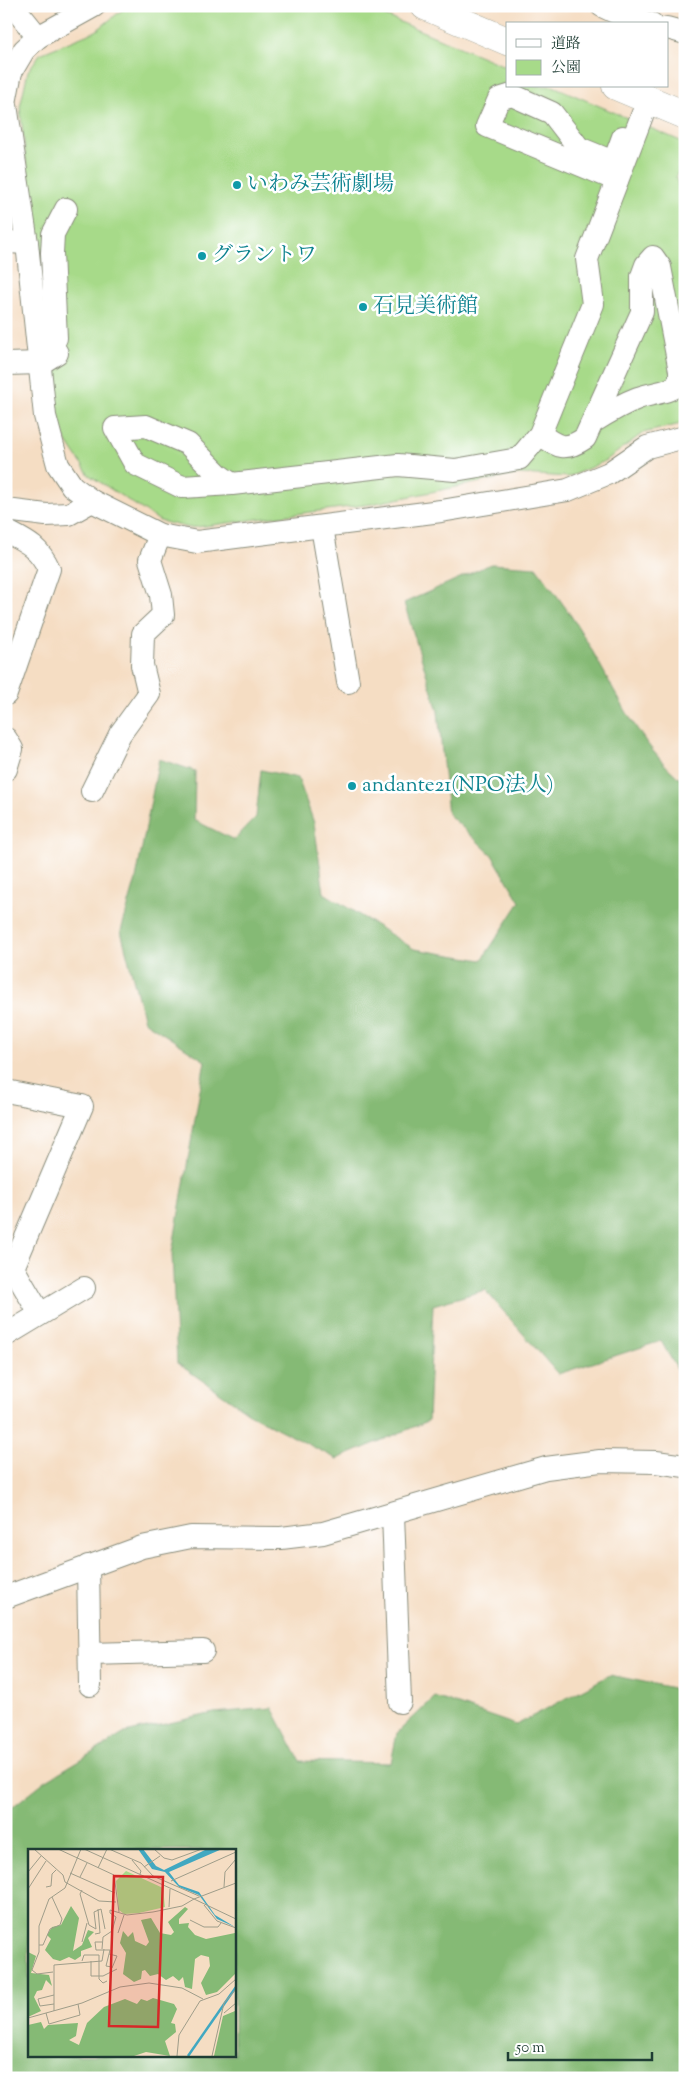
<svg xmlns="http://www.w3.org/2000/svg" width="691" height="2084" font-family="'Sorts Mill Goudy','Noto Serif JP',serif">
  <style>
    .green { fill: #a7da89; stroke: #638c5e }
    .forest { fill: #85ba75; stroke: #527c54; fill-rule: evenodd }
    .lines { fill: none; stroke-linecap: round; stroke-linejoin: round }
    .minor-casing { stroke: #8a8d7c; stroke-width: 24 }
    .major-casing { stroke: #8a8d7c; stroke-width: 29 }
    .minor { stroke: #fff; stroke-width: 22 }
    .major { stroke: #fff; stroke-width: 28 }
    .culture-dot { fill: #0f9aa8; stroke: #fff; stroke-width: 2 }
    .labels { text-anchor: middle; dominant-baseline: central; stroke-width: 5; stroke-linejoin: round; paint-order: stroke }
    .culture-label { font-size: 21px; fill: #0d838f; stroke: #fff; text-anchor: start }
    .inset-river { fill: none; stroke: #41a8c1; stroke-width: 2.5 }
    .inset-road { fill: none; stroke: #9f9d8a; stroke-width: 1 }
    .view { fill: #d62828; fill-opacity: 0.15; stroke: #d62828; stroke-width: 2.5 }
    .inset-edge { fill: none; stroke: #1f3d34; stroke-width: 2.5 }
  </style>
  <rect width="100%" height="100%" fill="#fff"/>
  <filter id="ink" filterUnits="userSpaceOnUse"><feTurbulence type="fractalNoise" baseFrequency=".02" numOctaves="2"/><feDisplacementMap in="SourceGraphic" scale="10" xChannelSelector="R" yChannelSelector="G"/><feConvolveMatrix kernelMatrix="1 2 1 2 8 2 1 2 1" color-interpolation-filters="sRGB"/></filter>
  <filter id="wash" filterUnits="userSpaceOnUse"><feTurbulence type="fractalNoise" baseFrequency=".0096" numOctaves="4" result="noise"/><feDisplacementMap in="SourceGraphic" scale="20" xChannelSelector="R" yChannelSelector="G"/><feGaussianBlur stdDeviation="1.12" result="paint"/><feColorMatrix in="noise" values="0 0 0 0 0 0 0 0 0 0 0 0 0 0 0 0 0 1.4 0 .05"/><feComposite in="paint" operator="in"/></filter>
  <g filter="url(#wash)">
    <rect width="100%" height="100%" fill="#f5ddc3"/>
    <path class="green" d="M 127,6 L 362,6 L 507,67 L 507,86 L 553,86 L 685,143 L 685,157 L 676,177 L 685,211 L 685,423 L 643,433 L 605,461 L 569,477 L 520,474 L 372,504 L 190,528 L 160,521 L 89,475 L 63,436 L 53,397 L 20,107 L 28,71 L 40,54 L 96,31 Z"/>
    <g class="forest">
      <path d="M 491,564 L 536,567 C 551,588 567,608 580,630 C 611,680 637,746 685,783 L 685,1383 L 661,1341 L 558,1374 L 485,1290 L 433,1305 L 428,1421 L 337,1459 L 255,1417 L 177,1363 L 172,1253 L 205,1061 L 144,1021 L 121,931 L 136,879 L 159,759 L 195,771 L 194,820 L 234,840 L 256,817 L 261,770 L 298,778 L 314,823 L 324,893 L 414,949 L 482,960 L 520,902 L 492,855 L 448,814 L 438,711 L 404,603 Z"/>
      <path d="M 610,1675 L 673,1688 L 685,1700 L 685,2078 L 6,2078 L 6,1812 L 45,1781 L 125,1733 L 214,1713 L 272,1708 L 300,1761 L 391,1763 L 397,1733 L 435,1697 L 516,1725 ZM 29,1850 L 234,1850 L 234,2055 L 29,2055 Z"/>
    </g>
  </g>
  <g filter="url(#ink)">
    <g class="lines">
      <defs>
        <g id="minor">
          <path d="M 602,6 L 621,15 L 652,24"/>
          <path d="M 667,28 L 685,33"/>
          <path d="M 38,37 L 94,6"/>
          <path d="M 6,98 L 11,72 L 24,50 L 38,37 L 13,6"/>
          <path d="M 6,105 L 27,243 L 45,416 L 58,465 L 72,486 L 92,501 L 160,535 L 197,542 L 441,511 L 568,490 L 609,473 L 647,447 L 685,437"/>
          <path d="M 617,180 L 487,126 L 499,99 L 512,95 L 552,113 L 579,148 L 611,161 L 616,156 L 623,137"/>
          <path d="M 6,242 L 27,243"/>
          <path d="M 6,364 L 41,363 L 57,353 L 52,346 L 56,338 L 52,253 L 53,234 L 66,209"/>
          <path d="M 540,434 C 558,448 566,451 585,438 L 642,312 L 642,276 L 646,265 L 653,257 L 660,267 L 680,371 L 680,382 C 669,394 653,392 638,398 C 622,404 607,413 593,422"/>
          <path d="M 232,484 L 219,475 L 188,444 L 146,426 L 115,428 L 135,464 L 182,487 L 232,484 L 398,465 L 455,470 L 519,459 L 540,434 L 593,304 L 587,259 L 648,100"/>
          <path d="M 6,510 L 46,515 L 69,514 L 92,501"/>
          <path d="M 322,527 L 348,682"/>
          <path d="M 6,531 C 27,542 39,547 49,569 L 6,694"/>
          <path d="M 6,739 L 12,749 L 6,769"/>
          <path d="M 92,791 L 120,734 L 149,694 L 142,665 L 143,634 L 163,615 L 161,595 L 150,560 L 160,535"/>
          <path d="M 6,1091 L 82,1106 L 13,1268 L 40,1314"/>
          <path d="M 6,1335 L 84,1288"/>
          <path d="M 393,1514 L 400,1702"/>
          <path d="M 88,1566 L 90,1685"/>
          <path d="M 6,1597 L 142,1547 L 191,1537 L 281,1538 L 323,1533 L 546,1468 L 600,1461 L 656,1462 L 685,1466"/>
          <path d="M 90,1654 L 203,1651"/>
        </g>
        <g id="major">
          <path d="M 425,6 L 507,41"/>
          <path d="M 616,86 L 685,115"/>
        </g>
      </defs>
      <use href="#minor" class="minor-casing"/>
      <use href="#major" class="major-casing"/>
      <use href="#minor" class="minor"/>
      <use href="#major" class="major"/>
    </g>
  </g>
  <g class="culture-dot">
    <circle cx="237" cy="185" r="5"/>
    <circle cx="202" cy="256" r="5"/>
    <circle cx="363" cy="307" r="5"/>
    <circle cx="352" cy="786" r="5"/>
  </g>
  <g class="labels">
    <g class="culture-label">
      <text x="247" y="185">いわみ芸術劇場</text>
      <text x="212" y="256">グラントワ</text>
      <text x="373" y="307">石見美術館</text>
      <text x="362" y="786">andante21(NPO法人)</text>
    </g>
  </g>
  <g transform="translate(28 1849)">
    <rect width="208" height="208" fill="#f5ddc3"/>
    <path d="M 98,22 L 135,39 L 137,58 L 111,64 L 96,65 L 91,61 L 88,32 Z" fill="#a7da89"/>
    <path d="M 43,57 L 51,69 L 45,102 L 54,96 L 60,81 L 66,83 L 60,89 L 64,98 L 53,102 L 53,107 L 47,111 L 41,108 L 32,112 L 25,110 L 17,101 L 23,90 L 19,86 L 24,78 L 33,76 ZM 157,58 L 160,60 L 151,70 L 151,75 L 161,74 L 160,78 L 167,86 L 178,90 L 207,84 L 207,125 L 189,143 L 178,146 L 173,134 L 182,117 L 181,108 L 173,106 L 167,110 L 164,140 L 157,138 L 155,128 L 151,132 L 145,127 L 138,131 L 130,125 L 122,127 L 117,121 L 114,122 L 113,130 L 106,133 L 95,125 L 98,104 L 92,94 L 95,82 L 100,88 L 105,83 L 107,92 L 118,97 L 121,93 L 113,71 L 123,69 L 132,84 L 143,86 L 146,83 L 140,73 ZM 0,103 L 8,107 L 3,124 L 21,126 L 24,137 L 18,131 L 14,141 L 9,142 L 6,148 L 13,162 L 0,168 ZM 125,149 L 146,155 L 149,160 L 143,174 L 147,175 L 148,183 L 137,192 L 142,207 L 118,203 L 106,207 L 0,207 L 0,176 L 13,173 L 16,180 L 20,176 L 50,174 L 48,187 L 41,191 L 51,196 L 59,174 L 76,158 L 97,150 L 109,155 L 113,150 L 119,152 ZM 207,162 L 207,207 L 186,207 L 195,167 Z" fill="#85ba75"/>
    <path d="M 110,0 L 115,0 L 128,17 L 136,21 L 179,0 L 194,0 L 141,23 L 151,36 L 171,43 L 187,66 L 207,78 L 189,70 L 171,46 L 151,38 L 137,23 L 124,20 Z" fill="#41a8c1"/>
    <path class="inset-river" d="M 160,207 L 208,138"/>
    <path class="inset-road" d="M 6,0 L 35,26 L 37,33 L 71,52 L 88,53M 30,0 L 86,26 L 91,63M 56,0 L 166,50 L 208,34M 81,0 L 113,14 L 125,27 L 171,47M 126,0 L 136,9 L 144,11 L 174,0M 104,11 L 113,22 L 112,25M 116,18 L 132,7M 70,19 L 79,0M 0,23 L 13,7M 42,24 L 87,44M 52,28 L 59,14M 143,32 L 208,3M 18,38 L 23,37 L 24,25 L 28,21M 196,38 L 197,23 L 208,10M 0,40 L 18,12M 54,41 L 52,45 L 61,76 L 68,80 L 66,63 L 73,60 L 77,80M 176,56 L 189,72 L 208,79M 141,58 L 142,40M 162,71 L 176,78 L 190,78 L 193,74M 90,84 L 96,66M 67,85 L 72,84 L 70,60M 54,93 L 59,74M 74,93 L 67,93 L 68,101 L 82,101 L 78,117 L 84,118M 11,96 L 15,96 L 22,80 L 32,76 L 34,70 L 24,48M 74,100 L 75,88 L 84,82 L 88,68 L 82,64 L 82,61 L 99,66 L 125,63 L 154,57 L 166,50 L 208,70M 81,105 L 89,107 L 84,119M 54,112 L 56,106 L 71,106 L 71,130 L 75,134 L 79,132M 63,112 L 63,127 L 75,127 L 89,120M 25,123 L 9,125 L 4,121 L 11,103 L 11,77 L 21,50 L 37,39 L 53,0M 26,155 L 12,157 L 10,150 L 26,146M 26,162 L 26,116 L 74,112 L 76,100M 18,164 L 21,175 L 52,166 L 50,155M 196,164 L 208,154M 0,169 L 54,154 L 92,138 L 121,134 L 154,139 L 175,150M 149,207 L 151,186 L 172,152 L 191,145 L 208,130M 184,207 L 196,154 L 208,140"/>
    <path class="view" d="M 86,27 L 135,28 L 130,178 L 81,177 Z"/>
    <rect width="208" height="208" class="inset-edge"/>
  </g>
  <rect width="691" height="2084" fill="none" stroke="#fff" stroke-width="25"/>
  <rect x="506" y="22" width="162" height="65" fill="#ffffff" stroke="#a5b1ae"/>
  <rect x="516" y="39" width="25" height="8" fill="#ffffff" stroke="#a5b1ae"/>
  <text x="551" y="48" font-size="15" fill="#1f3d34">道路</text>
  <rect x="516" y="60" width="25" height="15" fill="#a7da89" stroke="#a5b1ae"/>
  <text x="551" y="72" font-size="15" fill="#1f3d34">公園</text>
  <path d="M508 2052v8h144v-8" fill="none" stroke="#1f3d34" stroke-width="2.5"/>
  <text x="516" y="2052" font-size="15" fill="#1f3d34" stroke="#ffffff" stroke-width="4" paint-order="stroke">50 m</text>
</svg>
